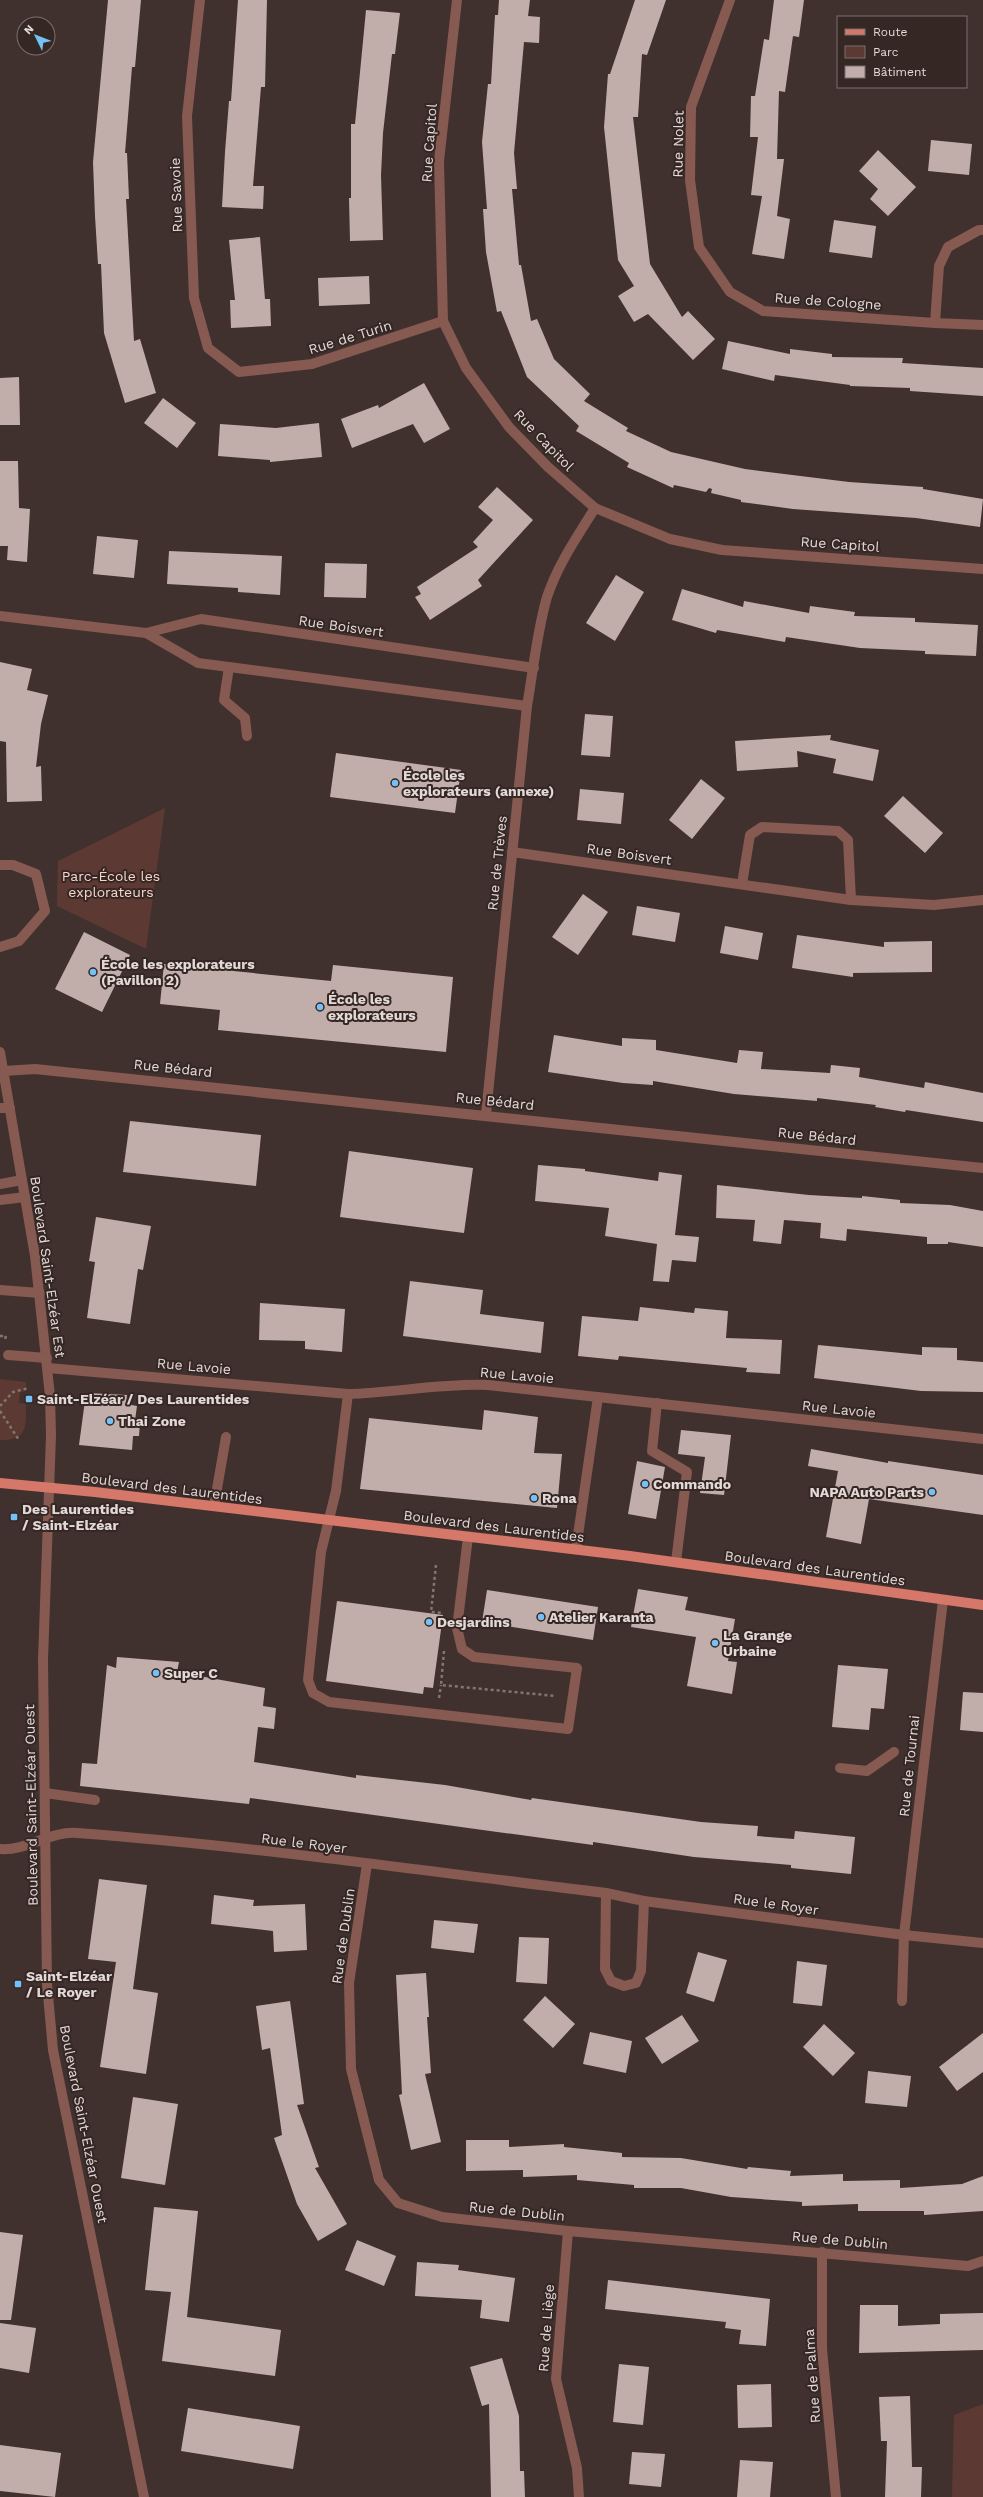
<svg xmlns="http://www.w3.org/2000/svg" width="983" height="2497" font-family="'Work Sans',sans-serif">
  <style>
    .green { fill: #5c3933 }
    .building { fill: #c1aeab }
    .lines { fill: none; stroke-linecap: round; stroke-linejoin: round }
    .path { stroke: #827572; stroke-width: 2.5; stroke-dasharray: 3 3; stroke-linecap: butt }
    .minor { stroke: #865951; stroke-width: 10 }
    .major { stroke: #d57869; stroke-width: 10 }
    .poi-dot { fill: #73c1f5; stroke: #352724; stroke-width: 1.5 }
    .labels { text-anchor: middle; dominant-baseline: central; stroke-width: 4; stroke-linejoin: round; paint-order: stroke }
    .street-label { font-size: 14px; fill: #e3d9d7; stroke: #352724 }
    .poi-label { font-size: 14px; font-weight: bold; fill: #e3d9d7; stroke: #352724; text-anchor: start }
    .park-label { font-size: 14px; fill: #f9d3cc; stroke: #352724 }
  </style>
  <rect width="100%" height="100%" fill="#40312e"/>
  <g class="green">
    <path d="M 165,808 L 146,949 L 57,906 L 58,861 Z"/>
    <path d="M 0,1379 L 26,1382 L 26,1391 L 20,1392 L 19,1403 L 26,1404 C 26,1426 28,1441 0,1440 Z"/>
    <path d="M 983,2404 L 983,2497 L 952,2497 L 954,2415 Z"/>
  </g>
  <g class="building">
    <path d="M 108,0 L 141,0 L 135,67 L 132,67 L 125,153 L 127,153 L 129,199 L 126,199 L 134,341 L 140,339 L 156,393 L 125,403 L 104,333 L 101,264 L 98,264 L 95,216 L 93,162 Z"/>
    <path d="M 238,0 L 267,0 L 265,87 L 261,87 L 253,186 L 264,186 L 263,209 L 222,207 L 225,152 L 229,101 L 231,101 Z"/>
    <path d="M 499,0 L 530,0 L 528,16 L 540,17 L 539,43 L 524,42 L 514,153 L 517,189 L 512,189 L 519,265 L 521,265 L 531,321 L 537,319 L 554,359 L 590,394 L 584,401 L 628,428 L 626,431 L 671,452 L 745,469 L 849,482 L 923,487 L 923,489 L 983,499 L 980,527 L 916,518 L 793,509 L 741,502 L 741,500 L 711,493 L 712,489 L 709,488 L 706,492 L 674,485 L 673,488 L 627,467 L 629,463 L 576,431 L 579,426 L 527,377 L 501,311 L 497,312 L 486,252 L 483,209 L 487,209 L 482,142 L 488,84 L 491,84 L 495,15 L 498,15 Z"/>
    <path d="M 635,0 L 666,0 L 647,55 L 642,54 L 638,117 L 633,117 L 650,264 L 682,317 L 688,311 L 715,339 L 693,360 L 648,314 L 634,322 L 618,296 L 634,286 L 618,260 L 604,127 L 608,74 L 610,74 Z"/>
    <path d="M 774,0 L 804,0 L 799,37 L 793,36 L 785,92 L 779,91 L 777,159 L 784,159 L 777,216 L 790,219 L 784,259 L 752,254 L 762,196 L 751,195 L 758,137 L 750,137 L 751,96 L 755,96 L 764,39 L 769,40 Z"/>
    <path d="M 366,10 L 400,13 L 395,54 L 392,54 L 383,133 L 381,175 L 383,240 L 350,241 L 349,198 L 351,198 L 351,124 L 355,124 Z"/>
    <path d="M 931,140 L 972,144 L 969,175 L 928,171 Z"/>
    <path d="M 878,150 L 916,187 L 888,216 L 870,199 L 878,189 L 859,171 Z"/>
    <path d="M 834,220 L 876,226 L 872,258 L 829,252 Z"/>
    <path d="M 260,237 L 265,299 L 270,299 L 271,326 L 231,328 L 230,300 L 235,300 L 229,240 Z"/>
    <path d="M 369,276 L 370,304 L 319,306 L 318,278 Z"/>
    <path d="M 728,341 L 790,354 L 790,349 L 832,354 L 832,357 L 903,358 L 902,363 L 983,368 L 983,396 L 910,391 L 910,388 L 850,386 L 850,385 L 775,375 L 774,381 L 722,369 Z"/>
    <path d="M 19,377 L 20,425 L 0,425 L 0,378 Z"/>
    <path d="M 424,383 L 450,429 L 424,443 L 413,424 L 352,448 L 341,419 L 378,405 L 379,408 Z"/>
    <path d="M 163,398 L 196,423 L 177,448 L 144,423 Z"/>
    <path d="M 319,423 L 322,457 L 270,462 L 270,460 L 218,456 L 220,424 L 276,428 Z"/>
    <path d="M 0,461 L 18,461 L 19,508 L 30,509 L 27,562 L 7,560 L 8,546 L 0,546 Z"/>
    <path d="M 497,487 L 533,520 L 478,580 L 482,586 L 430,620 L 415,597 L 421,594 L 417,587 L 478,547 L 473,542 L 493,520 L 478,507 Z"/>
    <path d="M 97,536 L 138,540 L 134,578 L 93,574 Z"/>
    <path d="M 169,551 L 282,556 L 280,595 L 238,592 L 238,588 L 167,584 Z"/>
    <path d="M 325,563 L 367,564 L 366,598 L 324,597 Z"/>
    <path d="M 616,575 L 644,592 L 615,641 L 586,623 Z"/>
    <path d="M 682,589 L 743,607 L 744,601 L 809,613 L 810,606 L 855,612 L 854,616 L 915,618 L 915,622 L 978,625 L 976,656 L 925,654 L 925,651 L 860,648 L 786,637 L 785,642 L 717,630 L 716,633 L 672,620 Z"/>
    <path d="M 0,662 L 32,669 L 27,690 L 48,695 L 41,724 L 36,767 L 41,766 L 42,801 L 7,802 L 6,742 L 0,741 Z"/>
    <path d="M 585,714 L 613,716 L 610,757 L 581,755 Z"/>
    <path d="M 831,735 L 830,740 L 879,750 L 873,781 L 833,773 L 836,759 L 797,751 L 798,767 L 737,771 L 735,741 Z"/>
    <path d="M 336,753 L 461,770 L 455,813 L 330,797 Z"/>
    <path d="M 701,779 L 725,798 L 692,839 L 669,820 Z"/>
    <path d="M 580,789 L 624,793 L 621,824 L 577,820 Z"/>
    <path d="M 903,796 L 943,833 L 925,853 L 884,816 Z"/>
    <path d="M 583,894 L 608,912 L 578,955 L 552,937 Z"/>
    <path d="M 637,906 L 680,913 L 675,942 L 632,935 Z"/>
    <path d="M 725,926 L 763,933 L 758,960 L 720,953 Z"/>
    <path d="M 84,932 L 130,955 L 102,1012 L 55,989 Z"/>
    <path d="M 797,935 L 884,947 L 884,942 L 932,941 L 932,972 L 853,973 L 853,977 L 792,968 Z"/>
    <path d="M 164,964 L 331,981 L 333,965 L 453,977 L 446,1052 L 218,1030 L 220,1010 L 160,1004 Z"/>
    <path d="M 554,1035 L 622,1046 L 622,1038 L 656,1040 L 656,1050 L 737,1063 L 739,1050 L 763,1052 L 761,1069 L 830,1073 L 831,1065 L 860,1068 L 859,1077 L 924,1088 L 925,1082 L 983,1093 L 983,1122 L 906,1110 L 905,1112 L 875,1107 L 876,1105 L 817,1098 L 817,1101 L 734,1094 L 653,1081 L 653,1085 L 623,1083 L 548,1072 Z"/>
    <path d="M 130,1121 L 261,1135 L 256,1186 L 123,1172 Z"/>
    <path d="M 349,1151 L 473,1168 L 464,1233 L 340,1217 Z"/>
    <path d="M 538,1165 L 585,1169 L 585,1171 L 658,1181 L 659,1172 L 682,1175 L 675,1235 L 699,1237 L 696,1262 L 672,1260 L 669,1282 L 653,1281 L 657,1244 L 605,1236 L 609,1208 L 535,1201 Z"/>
    <path d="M 717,1185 L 809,1195 L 862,1198 L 862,1196 L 900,1200 L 900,1203 L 950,1205 L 983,1211 L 983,1247 L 948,1242 L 948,1244 L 927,1244 L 927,1237 L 847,1229 L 846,1241 L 820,1238 L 821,1223 L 784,1220 L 781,1244 L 753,1241 L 755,1220 L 716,1218 Z"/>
    <path d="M 96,1217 L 151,1226 L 143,1270 L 138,1269 L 130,1324 L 87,1318 L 95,1262 L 89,1261 Z"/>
    <path d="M 410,1281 L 483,1290 L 480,1314 L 544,1322 L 541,1353 L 403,1336 Z"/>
    <path d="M 260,1303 L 345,1309 L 342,1352 L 305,1349 L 305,1341 L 259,1340 Z"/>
    <path d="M 640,1307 L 694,1313 L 695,1308 L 728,1311 L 726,1338 L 782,1340 L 780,1374 L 746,1372 L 747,1368 L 619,1356 L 618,1360 L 578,1356 L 582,1316 L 638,1321 Z"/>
    <path d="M 818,1345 L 922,1355 L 922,1347 L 957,1348 L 957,1360 L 983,1362 L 983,1392 L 921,1391 L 814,1378 Z"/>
    <path d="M 86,1393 L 127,1395 L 126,1404 L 137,1406 L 135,1420 L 140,1423 L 139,1436 L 133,1436 L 132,1450 L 79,1445 Z"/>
    <path d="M 484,1410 L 538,1417 L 534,1453 L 562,1454 L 557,1508 L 360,1489 L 369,1418 L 482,1430 Z"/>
    <path d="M 681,1430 L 731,1435 L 724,1495 L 700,1493 L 705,1457 L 678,1454 Z"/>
    <path d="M 811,1449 L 888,1463 L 888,1461 L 983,1475 L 983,1515 L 869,1499 L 861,1544 L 826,1537 L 838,1471 L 808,1466 Z"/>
    <path d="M 637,1461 L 665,1467 L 656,1519 L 628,1514 Z"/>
    <path d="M 638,1589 L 688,1597 L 685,1610 L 735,1619 L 728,1661 L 737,1662 L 732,1694 L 687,1686 L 696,1637 L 631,1627 Z"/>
    <path d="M 487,1590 L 598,1607 L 593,1640 L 482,1622 Z"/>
    <path d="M 337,1601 L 443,1615 L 433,1688 L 424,1687 L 423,1694 L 326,1681 Z"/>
    <path d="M 117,1657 L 179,1662 L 177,1672 L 265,1688 L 263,1706 L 276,1708 L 274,1729 L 258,1727 L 254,1762 L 356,1778 L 356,1775 L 445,1785 L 531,1800 L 532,1798 L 701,1822 L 758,1826 L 757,1836 L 794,1839 L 795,1831 L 855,1837 L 851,1874 L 791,1868 L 791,1865 L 694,1857 L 593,1842 L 593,1845 L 250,1798 L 249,1804 L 80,1786 L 82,1763 L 97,1764 L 107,1665 L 116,1668 Z"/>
    <path d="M 838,1665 L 888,1669 L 884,1709 L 871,1708 L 869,1730 L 832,1727 Z"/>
    <path d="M 963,1692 L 983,1693 L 983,1732 L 960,1730 Z"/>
    <path d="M 99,1879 L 147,1885 L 133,1989 L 158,1993 L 146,2074 L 100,2067 L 116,1962 L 88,1959 Z"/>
    <path d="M 214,1895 L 254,1900 L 253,1906 L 305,1904 L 307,1950 L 274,1952 L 273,1931 L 211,1924 Z"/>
    <path d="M 434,1920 L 478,1924 L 474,1953 L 431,1948 Z"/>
    <path d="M 519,1937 L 549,1938 L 547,1984 L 516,1982 Z"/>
    <path d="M 698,1952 L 727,1960 L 714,2002 L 686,1993 Z"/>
    <path d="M 797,1961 L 827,1965 L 822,2006 L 793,2003 Z"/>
    <path d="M 426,1973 L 429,2017 L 427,2017 L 431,2073 L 425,2074 L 441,2142 L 411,2150 L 399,2095 L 402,2094 L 396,1975 Z"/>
    <path d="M 545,1996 L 575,2024 L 553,2048 L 523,2020 Z"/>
    <path d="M 290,2001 L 304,2104 L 297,2105 L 319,2167 L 315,2168 L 347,2224 L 318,2241 L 297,2204 L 274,2138 L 282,2135 L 270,2048 L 262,2050 L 256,2006 Z"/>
    <path d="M 682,2015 L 699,2041 L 662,2064 L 645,2038 Z"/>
    <path d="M 824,2024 L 855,2053 L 833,2076 L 803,2047 Z"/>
    <path d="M 590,2032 L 632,2041 L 626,2073 L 583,2064 Z"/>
    <path d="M 983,2033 L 983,2072 L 957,2091 L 939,2067 Z"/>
    <path d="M 868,2071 L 911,2076 L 907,2107 L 865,2103 Z"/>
    <path d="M 133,2097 L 178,2104 L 165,2185 L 121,2178 Z"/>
    <path d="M 466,2140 L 509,2140 L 509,2147 L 564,2144 L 564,2147 L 622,2153 L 622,2157 L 681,2158 L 747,2169 L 748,2167 L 791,2171 L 790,2176 L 843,2174 L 843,2181 L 900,2180 L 900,2188 L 962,2184 L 983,2176 L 983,2211 L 924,2215 L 924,2211 L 858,2211 L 858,2204 L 802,2206 L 802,2202 L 731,2197 L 681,2188 L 634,2188 L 634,2185 L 577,2180 L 577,2175 L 523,2177 L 523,2170 L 466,2171 Z"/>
    <path d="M 154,2207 L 198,2211 L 187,2317 L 281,2330 L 275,2376 L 162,2361 L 171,2292 L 145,2290 Z"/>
    <path d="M 0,2232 L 23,2235 L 11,2320 L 0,2320 Z"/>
    <path d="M 357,2240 L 396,2256 L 384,2286 L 345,2270 Z"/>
    <path d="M 417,2262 L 459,2265 L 458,2270 L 515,2278 L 509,2322 L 480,2318 L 482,2300 L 415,2296 Z"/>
    <path d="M 608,2280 L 770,2299 L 766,2346 L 739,2344 L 741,2330 L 725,2328 L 726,2322 L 605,2309 Z"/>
    <path d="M 860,2305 L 898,2305 L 898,2326 L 940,2324 L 940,2314 L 983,2313 L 983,2350 L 859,2353 Z"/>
    <path d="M 0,2323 L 36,2328 L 29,2373 L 0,2368 Z"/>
    <path d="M 502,2358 L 519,2416 L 520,2471 L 524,2471 L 525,2497 L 491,2497 L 489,2404 L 482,2406 L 470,2367 Z"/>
    <path d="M 619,2364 L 649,2367 L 643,2425 L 613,2422 Z"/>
    <path d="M 771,2384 L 772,2427 L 738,2428 L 737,2385 Z"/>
    <path d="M 910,2396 L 912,2467 L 922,2467 L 921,2497 L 885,2497 L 887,2441 L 881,2441 L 879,2397 Z"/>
    <path d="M 188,2408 L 300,2426 L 293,2469 L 181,2451 Z"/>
    <path d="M 0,2445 L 61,2453 L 55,2497 L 0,2491 Z"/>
    <path d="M 632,2452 L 665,2454 L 661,2487 L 629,2484 Z"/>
    <path d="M 740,2460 L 773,2462 L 770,2497 L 737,2497 Z"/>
  </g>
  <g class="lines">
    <g class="path">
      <path d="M 0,1336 L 6,1336 L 5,1339"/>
      <path d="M 0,1406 L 13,1392 L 29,1388"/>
      <path d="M 0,1411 L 19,1440"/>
      <path d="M 436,1565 L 431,1612 L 443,1613"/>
      <path d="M 444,1651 L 441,1685 L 556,1696"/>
      <path d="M 439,1698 L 441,1685"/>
    </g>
    <g class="minor">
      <path d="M 200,0 L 187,116 L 194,298 L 208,348 L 239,372 L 312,364 L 443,321"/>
      <path d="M 457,0 L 439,161 L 443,321 L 466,368 L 509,427 L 548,467 L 595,508 L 670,539 L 722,550 L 983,569"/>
      <path d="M 730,0 L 691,107 L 690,180 L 699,247 L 730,292 L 763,311 L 935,323 L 939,266 L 948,247 L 979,230 L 983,230"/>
      <path d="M 935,323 L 983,325"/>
      <path d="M 0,616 L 146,633 L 201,619 L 534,668"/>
      <path d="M 146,633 L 198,663 L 527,706"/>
      <path d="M 229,667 L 224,700 L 245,718 L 247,736"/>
      <path d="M 512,852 L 851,900 L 934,905 L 983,900"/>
      <path d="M 0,865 L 13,865 L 36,874 L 45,911 L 19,941 L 0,947"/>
      <path d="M 742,884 L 750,835 L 762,827 L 838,831 L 848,840 L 851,900"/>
      <path d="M 0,1052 L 35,1256 L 50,1396 L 51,1435 L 43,1660 L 47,1984 L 53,2050 L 144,2497"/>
      <path d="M 4,1071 L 35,1069 L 983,1168"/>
      <path d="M 0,1108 L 10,1108"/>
      <path d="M 486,1114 L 527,706 C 533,672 537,631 547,597 C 558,564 577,537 595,508"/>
      <path d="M 0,1184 L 22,1180"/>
      <path d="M 0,1200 L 25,1197"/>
      <path d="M 0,1290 L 40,1293"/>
      <path d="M 8,1355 L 47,1358"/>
      <path d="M 48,1368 L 348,1394 C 395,1393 441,1383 488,1385 L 983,1439"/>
      <path d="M 348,1394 L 336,1491 L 321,1552 L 308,1680 L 313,1693 L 329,1702 L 568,1729 L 577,1668 L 474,1657 L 462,1649 L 457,1628 L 468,1537"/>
      <path d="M 657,1403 L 652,1451 L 687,1472 L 676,1562"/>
      <path d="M 214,1506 L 226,1437"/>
      <path d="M 576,1549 L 598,1397"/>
      <path d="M 840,1768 L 867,1771 L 894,1752"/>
      <path d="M 45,1793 L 95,1800"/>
      <path d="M 0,1849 C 27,1851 50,1831 77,1833 C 254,1846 430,1872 606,1893 L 644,1901 L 904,1935 L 983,1943"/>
      <path d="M 367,1864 L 349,1983 L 351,2069 L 379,2180 L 398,2203 L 442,2217 L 568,2231 L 968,2266 L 983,2261"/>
      <path d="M 606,1893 L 605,1969 L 611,1981 L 624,1986 L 636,1983 L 641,1971 L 644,1901"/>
      <path d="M 902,2001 L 904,1935 L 943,1600"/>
      <path d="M 568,2231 L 556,2379 L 577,2468 L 579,2497"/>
      <path d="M 822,2252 L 822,2349 L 836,2497"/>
    </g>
    <path class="major" d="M 0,1483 L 95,1492 L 630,1556 L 983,1605"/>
  </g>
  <g class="poi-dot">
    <circle cx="395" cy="783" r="4"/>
    <circle cx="93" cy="972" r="4"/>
    <circle cx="320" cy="1007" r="4"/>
    <rect x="25" y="1395" width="8" height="8" rx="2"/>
    <circle cx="110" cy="1421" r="4"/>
    <circle cx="645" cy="1484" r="4"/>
    <circle cx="932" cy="1492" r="4"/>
    <circle cx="534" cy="1498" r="4"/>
    <rect x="10" y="1513" width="8" height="8" rx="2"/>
    <circle cx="541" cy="1617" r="4"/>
    <circle cx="429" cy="1622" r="4"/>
    <circle cx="715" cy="1643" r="4"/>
    <circle cx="156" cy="1673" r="4"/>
    <rect x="14" y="1980" width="8" height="8" rx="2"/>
  </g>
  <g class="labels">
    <g class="street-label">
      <text transform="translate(429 143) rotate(-86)">Rue Capitol</text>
      <text transform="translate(678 144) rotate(-89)">Rue Nolet</text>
      <text transform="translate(176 195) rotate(-92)">Rue Savoie</text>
      <text transform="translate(828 301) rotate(4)">Rue de Cologne</text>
      <text transform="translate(350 337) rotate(-17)">Rue de Turin</text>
      <text transform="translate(544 440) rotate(46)">Rue Capitol</text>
      <text transform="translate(840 544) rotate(4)">Rue Capitol</text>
      <text transform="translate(341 626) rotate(8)">Rue Boisvert</text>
      <text transform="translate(629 854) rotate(8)">Rue Boisvert</text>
      <text transform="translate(497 863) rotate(-84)">Rue de Trèves</text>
      <text transform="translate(173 1068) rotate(6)">Rue Bédard</text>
      <text transform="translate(495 1101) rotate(6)">Rue Bédard</text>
      <text transform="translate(817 1136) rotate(6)">Rue Bédard</text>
      <text transform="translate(48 1267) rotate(82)">Boulevard Saint-Elzéar Est</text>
      <text transform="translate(194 1366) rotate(5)">Rue Lavoie</text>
      <text transform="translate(517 1375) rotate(5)">Rue Lavoie</text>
      <text transform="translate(839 1409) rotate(6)">Rue Lavoie</text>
      <text transform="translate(172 1488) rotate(7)">Boulevard des Laurentides</text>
      <text transform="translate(494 1526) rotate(7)">Boulevard des Laurentides</text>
      <text transform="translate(815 1568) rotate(8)">Boulevard des Laurentides</text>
      <text transform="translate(909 1766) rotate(-84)">Rue de Tournai</text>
      <text transform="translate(31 1805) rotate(-91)">Boulevard Saint-Elzéar Ouest</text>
      <text transform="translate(304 1843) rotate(7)">Rue le Royer</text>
      <text transform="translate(776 1904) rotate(8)">Rue le Royer</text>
      <text transform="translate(343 1936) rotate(-82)">Rue de Dublin</text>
      <text transform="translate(84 2124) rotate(79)">Boulevard Saint-Elzéar Ouest</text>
      <text transform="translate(517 2211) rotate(6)">Rue de Dublin</text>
      <text transform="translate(840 2240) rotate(5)">Rue de Dublin</text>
      <text transform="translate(546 2328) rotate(-86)">Rue de Liège</text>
      <text transform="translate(812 2376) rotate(-94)">Rue de Palma</text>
    </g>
    <g class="poi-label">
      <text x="403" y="775">École les<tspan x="403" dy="16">explorateurs (annexe)</tspan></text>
      <text x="101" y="964">École les explorateurs<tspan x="101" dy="16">(Pavillon 2)</tspan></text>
      <text x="328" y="999">École les<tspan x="328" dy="16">explorateurs</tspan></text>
      <text x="37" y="1399">Saint-Elzéar / Des Laurentides</text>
      <text x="118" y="1421">Thai Zone</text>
      <text x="653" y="1484">Commando</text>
      <text x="924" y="1492" text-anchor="end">NAPA Auto Parts</text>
      <text x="542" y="1498">Rona</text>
      <text x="22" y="1509">Des Laurentides<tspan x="22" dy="16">/ Saint-Elzéar</tspan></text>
      <text x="549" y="1617">Atelier Karanta</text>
      <text x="437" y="1622">Desjardins</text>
      <text x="723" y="1635">La Grange<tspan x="723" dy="16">Urbaine</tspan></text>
      <text x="164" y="1673">Super C</text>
      <text x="26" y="1976">Saint-Elzéar<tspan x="26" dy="16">/ Le Royer</tspan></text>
    </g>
    <g class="park-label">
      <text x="111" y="876">Parc-École les<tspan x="111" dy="16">explorateurs</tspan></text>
    </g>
  </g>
  <rect x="837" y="16" width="130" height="72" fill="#352724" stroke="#7b6e6c"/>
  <rect x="845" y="29" width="20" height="6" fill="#d57869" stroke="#7b6e6c"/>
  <text x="873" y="36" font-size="12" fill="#e3d9d7">Route</text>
  <rect x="845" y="46" width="20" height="12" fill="#5c3933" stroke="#7b6e6c"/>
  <text x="873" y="56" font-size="12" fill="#e3d9d7">Parc</text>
  <rect x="845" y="66" width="20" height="12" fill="#c1aeab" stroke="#7b6e6c"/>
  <text x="873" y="76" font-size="12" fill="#e3d9d7">Bâtiment</text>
  <g transform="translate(36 36) rotate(313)"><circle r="19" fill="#352724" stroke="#7b6e6c"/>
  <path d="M0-3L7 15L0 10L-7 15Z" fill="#73c1f5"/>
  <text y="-6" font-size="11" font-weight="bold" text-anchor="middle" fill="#e3d9d7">N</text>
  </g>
</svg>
